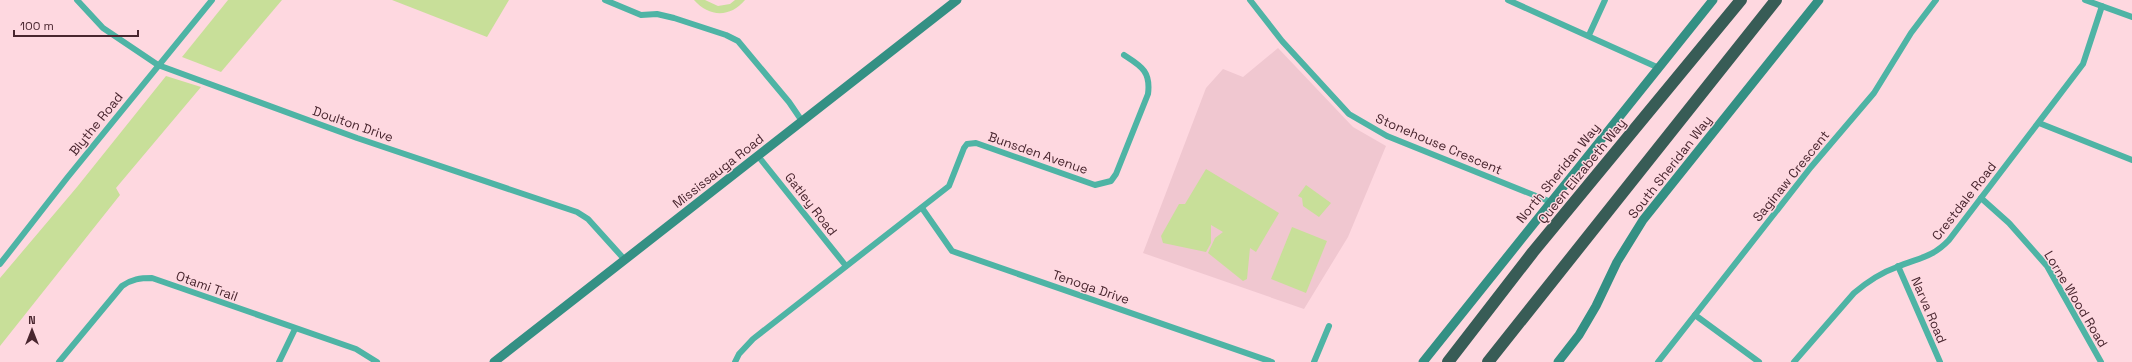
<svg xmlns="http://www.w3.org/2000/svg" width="2132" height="362" font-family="'Space Grotesk',sans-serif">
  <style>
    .built { fill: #f0c7d0 }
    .green { fill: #c8df99 }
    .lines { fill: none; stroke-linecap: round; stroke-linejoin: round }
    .street { stroke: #4eb4a5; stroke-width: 6 }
    .secondary { stroke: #349084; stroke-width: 9 }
    .highway { stroke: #385c56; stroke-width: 12 }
    .labels { text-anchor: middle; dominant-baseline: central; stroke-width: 3; stroke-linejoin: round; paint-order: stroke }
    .street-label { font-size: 13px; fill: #49262f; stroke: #fed8e0 }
  </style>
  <rect width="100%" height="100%" fill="#fed8e0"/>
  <path class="built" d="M 1278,48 L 1353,127 L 1386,146 L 1348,237 L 1304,309 L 1143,253 L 1206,88 L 1223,69 L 1243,77 Z"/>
  <g class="green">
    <path d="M 228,0 L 282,0 L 221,72 L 182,57 Z"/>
    <path d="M 392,0 L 509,0 L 487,37 Z"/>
    <path d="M 694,0 L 705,0 L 718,6 L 730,4 L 735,0 L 745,0 C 730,18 709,17 694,0 Z"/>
    <path d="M 166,76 L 201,87 L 116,188 L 120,195 L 0,346 L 0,278 L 77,187 Z"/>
    <path d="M 1206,169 L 1279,213 L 1256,252 L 1250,248 L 1247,279 L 1243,281 L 1208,253 L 1215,238 L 1223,232 L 1211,225 L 1211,243 L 1206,252 L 1163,243 L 1161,236 L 1179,204 L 1185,204 Z"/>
    <path d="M 1306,185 L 1331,203 L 1319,217 L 1303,206 L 1302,198 L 1298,196 Z"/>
    <path d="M 1292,227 L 1327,241 L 1306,293 L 1271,279 Z"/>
  </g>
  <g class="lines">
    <g class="street">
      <path d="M 77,0 L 103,28 L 158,65 L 357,138 L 577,212 L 588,219 L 625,260"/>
      <path d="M 605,0 L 641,15 L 657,14 L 674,18 L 726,35 L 738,41 L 789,102 L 802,121"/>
      <path d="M 1250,0 L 1282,41 L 1349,114 L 1387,136 L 1551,202"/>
      <path d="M 1508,0 L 1659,68"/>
      <path d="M 2085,0 L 2132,17"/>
      <path d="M 1589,35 L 1605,0"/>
      <path d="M 2039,123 L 2132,160"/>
      <path d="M 758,156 L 846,266"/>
      <path d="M 1981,198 L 2009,223 L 2047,266 L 2101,362"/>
      <path d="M 922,208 L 952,251 L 1272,362"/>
      <path d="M 0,264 L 67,178 L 212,0"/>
      <path d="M 1898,266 L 1940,362"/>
      <path d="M 1695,315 L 1759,362"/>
      <path d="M 59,362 L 122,286 C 132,279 140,278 152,278 L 356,349 L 377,362"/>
      <path d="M 279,362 L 295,329"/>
      <path d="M 735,362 L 739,354 L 753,339 L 949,186 L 964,148 L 967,144 L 976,143 L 1095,185 L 1111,181 L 1116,174 L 1148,94 C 1151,71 1141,66 1124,55"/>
      <path d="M 1314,362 L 1329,326"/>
      <path d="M 1658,362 L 1811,167 L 1874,93 L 1911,33 L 1936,0"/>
      <path d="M 1794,362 L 1854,293 C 1867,282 1880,273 1897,267 C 1918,258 1932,258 1949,240 L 2083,64 L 2102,6"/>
    </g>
    <g class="secondary">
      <path d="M 494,362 L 957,0"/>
      <path d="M 1423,362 L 1713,0"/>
      <path d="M 1558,362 L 1579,335 L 1596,306 L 1617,262 L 1643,220 L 1819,0"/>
    </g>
    <g class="highway">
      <path d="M 1448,362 L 1533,252 L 1741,0"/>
      <path d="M 1488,362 L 1776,0"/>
    </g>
  </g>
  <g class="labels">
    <g class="street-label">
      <text transform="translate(96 124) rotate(-51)">Blythe Road</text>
      <text transform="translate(353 124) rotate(19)">Doulton Drive</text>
      <text transform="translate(1439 144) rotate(23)">Stonehouse Crescent</text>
      <text transform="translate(1038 153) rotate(19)">Bunsden Avenue</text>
      <text transform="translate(1670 167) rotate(-52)">South Sheridan Way</text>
      <text transform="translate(718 171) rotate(-38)">Mississauga Road</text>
      <text transform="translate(1582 171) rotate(-51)">Queen Elizabeth Way</text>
      <text transform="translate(1558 173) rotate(-51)">North Sheridan Way</text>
      <text transform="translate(1791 176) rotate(-51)">Saginaw Crescent</text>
      <text transform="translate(1964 201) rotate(-52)">Crestdale Road</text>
      <text transform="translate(811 204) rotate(52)">Gatley Road</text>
      <text transform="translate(207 286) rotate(20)">Otami Trail</text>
      <text transform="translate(1091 287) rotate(19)">Tenoga Drive</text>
      <text transform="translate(2076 299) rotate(59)">Lorne Wood Road</text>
      <text transform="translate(1929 310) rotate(67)">Narva Road</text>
    </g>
  </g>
  <g transform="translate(32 330)" stroke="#fed8e0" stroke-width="3" paint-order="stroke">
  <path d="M0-3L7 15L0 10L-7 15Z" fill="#49262f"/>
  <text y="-6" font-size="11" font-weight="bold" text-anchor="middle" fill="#49262f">N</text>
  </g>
  <path d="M14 30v6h124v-6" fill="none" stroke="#49262f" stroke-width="2"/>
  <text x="20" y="30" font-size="12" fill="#49262f" stroke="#fed8e0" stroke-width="3" paint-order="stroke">100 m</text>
</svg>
